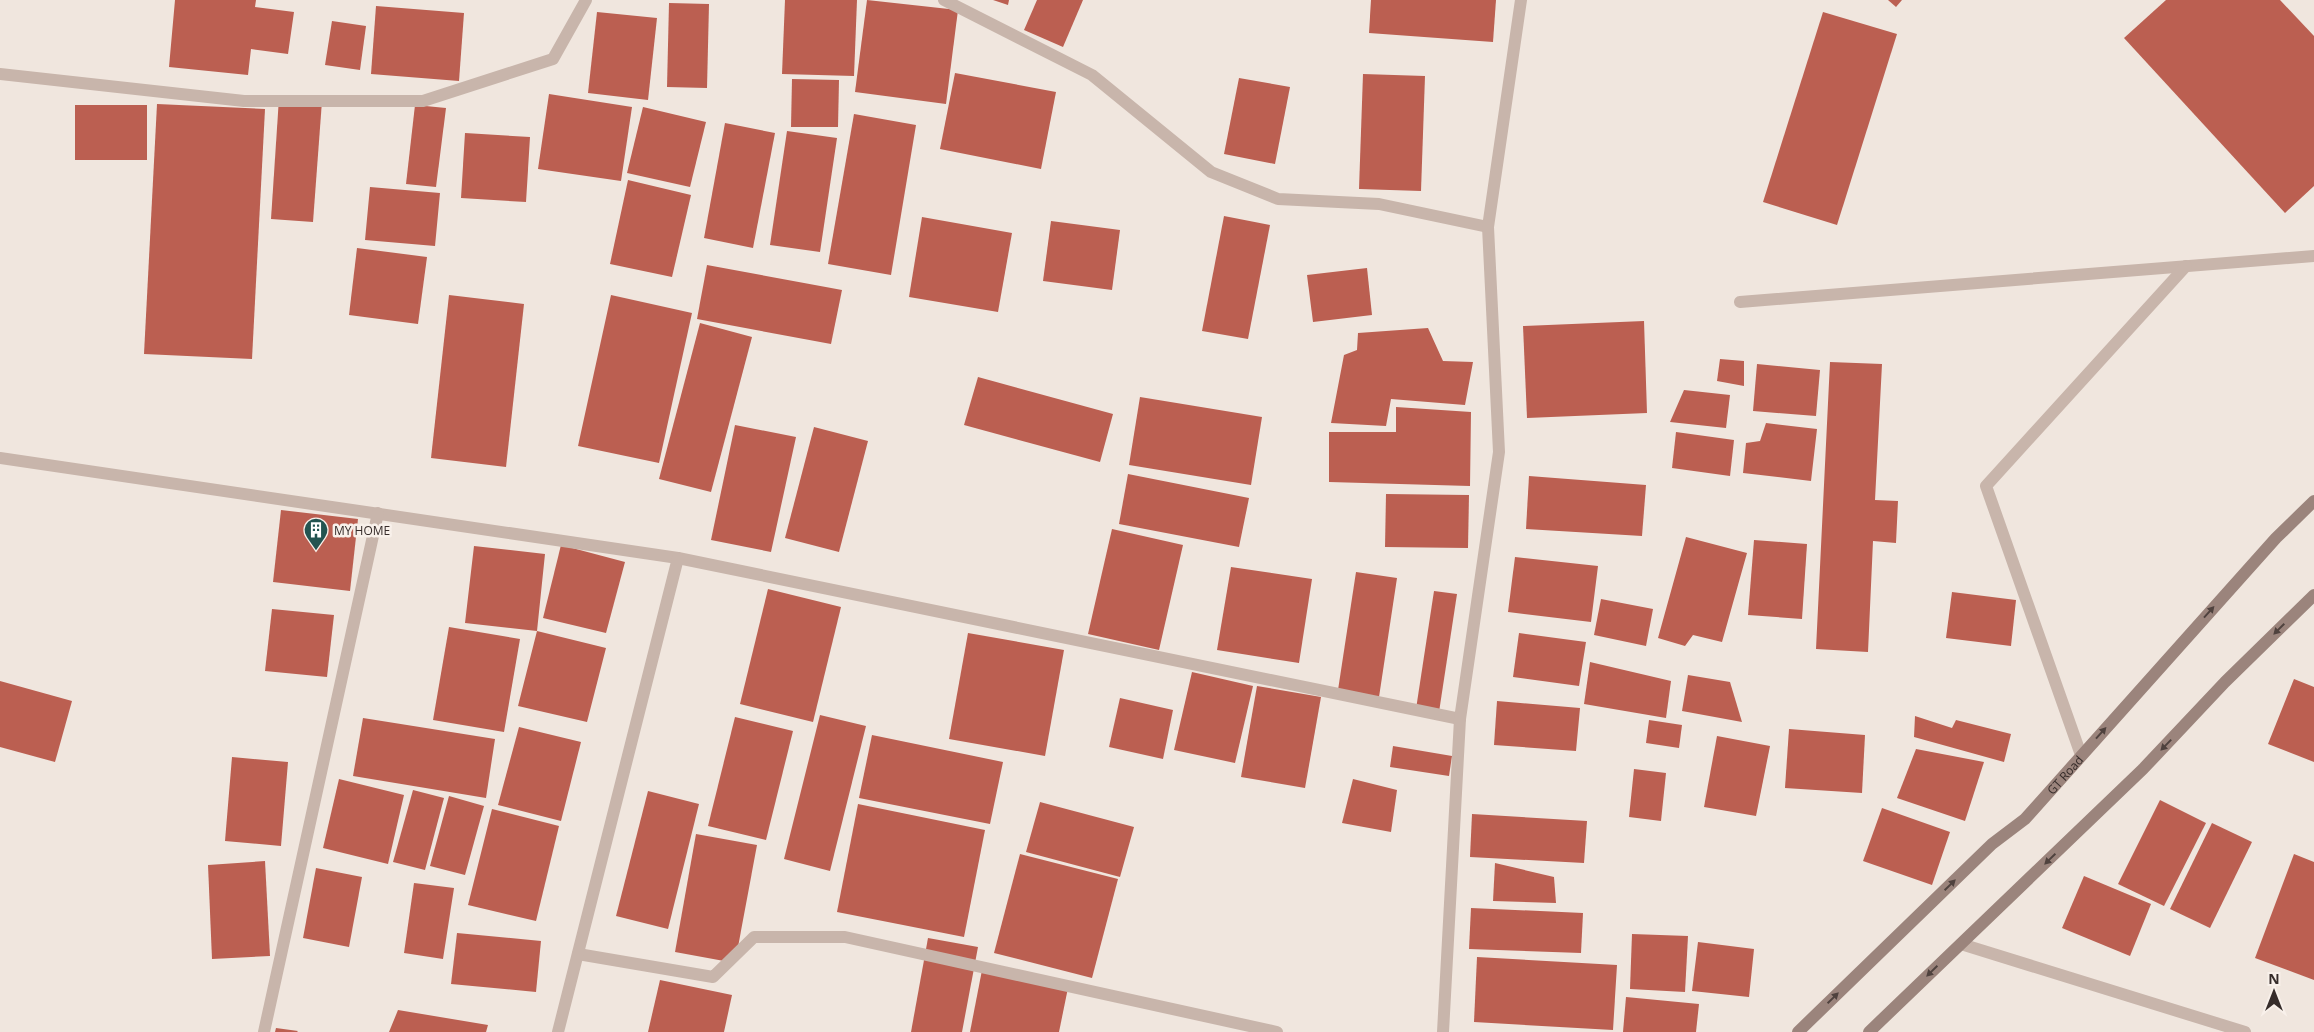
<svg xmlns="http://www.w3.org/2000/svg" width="2314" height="1032" font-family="'Open Sans',sans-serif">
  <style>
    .building { fill: #bb5f51 }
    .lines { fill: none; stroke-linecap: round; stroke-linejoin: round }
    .minor { stroke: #c8b5ab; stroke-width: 12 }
    .secondary { stroke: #9b847c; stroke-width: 12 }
    .oneway { fill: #4f423e }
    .labels { text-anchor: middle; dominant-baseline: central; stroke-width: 5; stroke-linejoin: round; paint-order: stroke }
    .poi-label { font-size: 12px; fill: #362c2a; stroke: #f8f0ea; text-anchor: start }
    .street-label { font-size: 12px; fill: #362c2a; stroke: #f8f0ea }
  </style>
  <rect width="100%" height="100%" fill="#f0e6de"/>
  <g class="building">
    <path d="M 175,0 L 256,0 L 255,7 L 294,12 L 288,54 L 251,49 L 248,75 L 169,67 Z"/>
    <path d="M 785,0 L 857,0 L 854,76 L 782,74 Z"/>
    <path d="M 867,0 L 958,10 L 946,104 L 855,92 Z"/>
    <path d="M 993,0 L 1009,0 L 1008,5 Z"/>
    <path d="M 1037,0 L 1083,0 L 1063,47 L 1024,30 Z"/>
    <path d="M 1371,0 L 1496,0 L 1493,42 L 1369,33 Z"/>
    <path d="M 1888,0 L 1902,0 L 1896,7 Z"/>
    <path d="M 2166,0 L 2280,0 L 2314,36 L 2314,186 L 2285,213 L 2124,38 Z"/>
    <path d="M 669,3 L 709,4 L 707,88 L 667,87 Z"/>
    <path d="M 376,6 L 464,13 L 459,81 L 371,74 Z"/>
    <path d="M 597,12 L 657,18 L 648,100 L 588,93 Z"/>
    <path d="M 1823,12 L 1897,34 L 1837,225 L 1763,202 Z"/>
    <path d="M 332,21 L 366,26 L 360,70 L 325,65 Z"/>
    <path d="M 955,73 L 1056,92 L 1041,169 L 940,149 Z"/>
    <path d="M 1363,74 L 1425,76 L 1421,191 L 1359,189 Z"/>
    <path d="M 1239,78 L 1290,87 L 1275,164 L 1224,154 Z"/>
    <path d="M 792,79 L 839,80 L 838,127 L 791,127 Z"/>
    <path d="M 549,94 L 632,107 L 621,181 L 538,169 Z"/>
    <path d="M 279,98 L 322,101 L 313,222 L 271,219 Z"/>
    <path d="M 157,104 L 265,109 L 252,359 L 144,354 Z"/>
    <rect x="75" y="105" width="72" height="55"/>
    <path d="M 415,105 L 446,108 L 436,187 L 406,184 Z"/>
    <path d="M 643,107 L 706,122 L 690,187 L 627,173 Z"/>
    <path d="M 854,114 L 916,125 L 891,275 L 828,264 Z"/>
    <path d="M 725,123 L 775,133 L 753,248 L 704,238 Z"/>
    <path d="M 787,131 L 837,138 L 820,252 L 770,245 Z"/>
    <path d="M 465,133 L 530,137 L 526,202 L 461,198 Z"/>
    <path d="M 628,180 L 691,195 L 672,277 L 610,264 Z"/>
    <path d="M 370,187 L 440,193 L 435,246 L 365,240 Z"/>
    <path d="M 1224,216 L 1270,225 L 1248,339 L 1202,331 Z"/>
    <path d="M 922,217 L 1012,233 L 998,312 L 909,297 Z"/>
    <path d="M 1051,221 L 1120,230 L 1112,290 L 1043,281 Z"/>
    <path d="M 357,248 L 427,257 L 418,324 L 349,315 Z"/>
    <path d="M 707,265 L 842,290 L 831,344 L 697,319 Z"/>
    <path d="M 1367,268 L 1372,315 L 1313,322 L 1307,275 Z"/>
    <path d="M 449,295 L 524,304 L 506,467 L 431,458 Z"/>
    <path d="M 611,295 L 692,313 L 659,463 L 578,446 Z"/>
    <path d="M 1644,321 L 1647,413 L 1527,418 L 1523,326 Z"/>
    <path d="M 700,323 L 752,337 L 711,492 L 659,479 Z"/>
    <path d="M 1428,328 L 1443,361 L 1473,362 L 1465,405 L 1391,399 L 1386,426 L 1331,423 L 1344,355 L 1357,350 L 1358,333 Z"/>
    <path d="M 1720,359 L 1744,361 L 1744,386 L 1717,381 Z"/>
    <path d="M 1830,362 L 1882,364 L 1875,500 L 1898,501 L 1896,543 L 1873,541 L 1868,652 L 1816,649 Z"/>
    <path d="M 1757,364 L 1820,370 L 1816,416 L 1753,411 Z"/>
    <path d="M 978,377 L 1113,414 L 1100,462 L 964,425 Z"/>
    <path d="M 1684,390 L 1730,395 L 1726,428 L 1670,422 Z"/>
    <path d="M 1140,397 L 1262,417 L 1251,485 L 1129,465 Z"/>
    <path d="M 1396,407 L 1471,412 L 1470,486 L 1329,482 L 1329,432 L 1396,432 Z"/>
    <path d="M 1766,423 L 1817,429 L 1811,481 L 1743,473 L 1746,443 L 1760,441 Z"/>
    <path d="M 735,425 L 796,437 L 771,552 L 711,540 Z"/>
    <path d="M 814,427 L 868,441 L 839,552 L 785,538 Z"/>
    <path d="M 1676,432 L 1734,440 L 1730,476 L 1672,468 Z"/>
    <path d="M 1128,474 L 1249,498 L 1239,547 L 1119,524 Z"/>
    <path d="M 1529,476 L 1646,485 L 1642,536 L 1526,529 Z"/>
    <path d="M 1386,494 L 1469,495 L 1468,548 L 1385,547 Z"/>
    <path d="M 281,510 L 358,519 L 350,591 L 273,582 Z"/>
    <path d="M 1112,529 L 1183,545 L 1159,650 L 1088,634 Z"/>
    <path d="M 1686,537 L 1747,553 L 1722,642 L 1693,635 L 1685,646 L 1658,638 Z"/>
    <path d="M 1754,540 L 1807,544 L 1802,619 L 1748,615 Z"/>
    <path d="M 561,545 L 625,562 L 606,633 L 543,618 Z"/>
    <path d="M 474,546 L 545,554 L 537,631 L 606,648 L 587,722 L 518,706 L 537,631 L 465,623 Z"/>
    <path d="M 1515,557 L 1598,566 L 1591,622 L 1508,612 Z"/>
    <path d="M 1231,567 L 1312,579 L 1299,663 L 1217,650 Z"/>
    <path d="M 1356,572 L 1397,578 L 1379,697 L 1338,690 Z"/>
    <path d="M 768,589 L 841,607 L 813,722 L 740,704 Z"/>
    <path d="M 1434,591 L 1457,594 L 1439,712 L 1416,709 Z"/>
    <path d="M 1952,592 L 2016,600 L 2011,646 L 1946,638 Z"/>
    <path d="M 1601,599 L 1653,609 L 1646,646 L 1594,635 Z"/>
    <path d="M 272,609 L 334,615 L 327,677 L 265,671 Z"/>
    <path d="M 449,627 L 520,639 L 504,732 L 433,720 Z"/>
    <path d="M 968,633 L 1064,650 L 1045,756 L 949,739 Z"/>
    <path d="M 1519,633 L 1586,642 L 1579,686 L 1513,677 Z"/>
    <path d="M 1590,662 L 1671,681 L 1666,718 L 1584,704 Z"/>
    <path d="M 1192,672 L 1253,686 L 1235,763 L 1174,750 Z"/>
    <path d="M 1688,675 L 1730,682 L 1742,722 L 1682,711 Z"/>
    <path d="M 2294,679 L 2314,687 L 2314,762 L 2268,744 Z"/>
    <path d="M 0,681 L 72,701 L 55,762 L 0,747 Z"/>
    <path d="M 1257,686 L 1321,697 L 1305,788 L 1241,777 Z"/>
    <path d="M 1120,698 L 1173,710 L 1163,759 L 1109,747 Z"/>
    <path d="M 1497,701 L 1580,708 L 1576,751 L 1494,745 Z"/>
    <path d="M 820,715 L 866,726 L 830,871 L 784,859 Z"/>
    <path d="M 1915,716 L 1952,728 L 1956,720 L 2011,734 L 2004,762 L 1914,737 Z"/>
    <path d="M 735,717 L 793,731 L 766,840 L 708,826 Z"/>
    <path d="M 363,718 L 495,739 L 486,798 L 353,776 Z"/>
    <path d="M 1649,720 L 1682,725 L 1679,748 L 1646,743 Z"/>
    <path d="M 519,727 L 581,742 L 561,821 L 498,805 Z"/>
    <path d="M 1789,729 L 1865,735 L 1862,793 L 1785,788 Z"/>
    <path d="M 872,735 L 1003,762 L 990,824 L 859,798 Z"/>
    <path d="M 1717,736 L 1770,746 L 1756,816 L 1704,807 Z"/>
    <path d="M 1393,746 L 1452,756 L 1449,776 L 1390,767 Z"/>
    <path d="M 1916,749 L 1984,762 L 1965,821 L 1897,798 Z"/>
    <path d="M 232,757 L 288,762 L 281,846 L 225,841 Z"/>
    <path d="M 1634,769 L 1666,773 L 1661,821 L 1629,817 Z"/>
    <path d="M 339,779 L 404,795 L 388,864 L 323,848 Z"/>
    <path d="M 1353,779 L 1397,790 L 1391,832 L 1342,823 Z"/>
    <path d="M 413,790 L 444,798 L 425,870 L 393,862 Z"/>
    <path d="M 648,791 L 699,804 L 668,929 L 616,916 Z"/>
    <path d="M 449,796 L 484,806 L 465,875 L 430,866 Z"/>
    <path d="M 2160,800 L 2206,823 L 2164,906 L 2118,884 Z"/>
    <path d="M 1040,802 L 1134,827 L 1120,877 L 1026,852 Z"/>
    <path d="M 858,804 L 985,830 L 964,937 L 837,912 Z"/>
    <path d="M 1882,808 L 1950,832 L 1932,885 L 1863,861 Z"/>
    <path d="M 492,809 L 559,826 L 536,921 L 468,905 Z"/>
    <path d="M 1472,814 L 1587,821 L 1584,863 L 1470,857 Z"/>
    <path d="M 2212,823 L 2252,842 L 2210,928 L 2170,909 Z"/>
    <path d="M 696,834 L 757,845 L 735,963 L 675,952 Z"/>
    <path d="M 1020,854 L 1118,879 L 1092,978 L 994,953 Z"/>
    <path d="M 2294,854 L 2314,862 L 2314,980 L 2255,958 Z"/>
    <path d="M 265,861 L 270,956 L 212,959 L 208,865 Z"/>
    <path d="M 1495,863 L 1554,877 L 1556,903 L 1493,901 Z"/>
    <path d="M 316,868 L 362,877 L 349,947 L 303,938 Z"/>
    <path d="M 2084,876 L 2151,904 L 2130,956 L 2062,928 Z"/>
    <path d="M 414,883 L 454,888 L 443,959 L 404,953 Z"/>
    <path d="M 1471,908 L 1583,913 L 1581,953 L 1469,949 Z"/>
    <path d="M 457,933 L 541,941 L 536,992 L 451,984 Z"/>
    <path d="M 1632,934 L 1688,936 L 1685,992 L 1630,989 Z"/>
    <path d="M 928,938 L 978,947 L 962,1032 L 911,1032 Z"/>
    <path d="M 1698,942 L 1754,949 L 1749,997 L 1692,991 Z"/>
    <path d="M 1477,957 L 1617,965 L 1613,1030 L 1474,1022 Z"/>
    <path d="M 983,965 L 1069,983 L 1059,1032 L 970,1032 Z"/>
    <path d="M 660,980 L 732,995 L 724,1032 L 648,1032 Z"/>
    <path d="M 1626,997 L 1699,1004 L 1696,1032 L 1623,1032 Z"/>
    <path d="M 398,1010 L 488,1025 L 486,1032 L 389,1032 Z"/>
    <path d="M 276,1028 L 298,1031 L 297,1032 L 275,1032 Z"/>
  </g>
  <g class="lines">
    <g class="minor">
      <path d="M 944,0 L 1092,75 L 1211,172 L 1278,199 L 1379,204 L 1488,227"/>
      <path d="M 0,74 L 244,101 L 423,101 L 553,59 L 586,0"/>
      <path d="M 1740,302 L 2314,256"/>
      <path d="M 0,458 L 678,558 L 1460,719"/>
      <path d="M 2081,755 L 1986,486 L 2186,266"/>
      <path d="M 1961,944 L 2245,1032"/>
      <path d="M 578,954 L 713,977 L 754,937 L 845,937 L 1277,1032"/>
      <path d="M 264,1032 L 378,513"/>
      <path d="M 558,1032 L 678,558"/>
      <path d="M 1443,1032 L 1460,719 L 1499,452 L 1488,227 L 1521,0"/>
    </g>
    <g class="secondary">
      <path id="s1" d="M 1798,1032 L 1992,844 L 2025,819 L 2276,538 L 2314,501"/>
      <path d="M 1869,1032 L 2143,769 L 2225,682 L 2314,595"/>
    </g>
  </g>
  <defs><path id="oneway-solid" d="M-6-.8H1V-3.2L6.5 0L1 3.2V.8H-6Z" transform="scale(1.25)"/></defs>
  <g class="oneway">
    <use href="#oneway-solid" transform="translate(2209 612) rotate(-48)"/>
    <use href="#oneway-solid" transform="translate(2279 629) rotate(135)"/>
    <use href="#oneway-solid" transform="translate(2101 733) rotate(-48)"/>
    <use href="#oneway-solid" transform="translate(2166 745) rotate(134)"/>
    <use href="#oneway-solid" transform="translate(2050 859) rotate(136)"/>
    <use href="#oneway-solid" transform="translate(1950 885) rotate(-44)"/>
    <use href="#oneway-solid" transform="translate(1932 971) rotate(136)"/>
    <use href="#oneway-solid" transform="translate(1833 998) rotate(-44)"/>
  </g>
  <defs>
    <symbol id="building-pin" viewBox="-11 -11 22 30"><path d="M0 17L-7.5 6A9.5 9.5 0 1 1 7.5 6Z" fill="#235451" stroke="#f8f0ea"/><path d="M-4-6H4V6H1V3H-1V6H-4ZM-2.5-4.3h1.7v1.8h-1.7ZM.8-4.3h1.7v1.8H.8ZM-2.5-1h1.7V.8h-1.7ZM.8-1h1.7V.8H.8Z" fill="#fff"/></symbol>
  </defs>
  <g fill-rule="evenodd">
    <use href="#building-pin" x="302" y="516" width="28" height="38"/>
  </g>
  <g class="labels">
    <g class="poi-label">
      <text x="334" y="530">MY HOME</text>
    </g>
    <g class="street-label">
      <text stroke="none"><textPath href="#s1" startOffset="371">GT Road</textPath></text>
    </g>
  </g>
  <g transform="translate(2274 992)" stroke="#f8f0ea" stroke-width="4" paint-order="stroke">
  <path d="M0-4L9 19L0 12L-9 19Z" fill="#362c2a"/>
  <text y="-8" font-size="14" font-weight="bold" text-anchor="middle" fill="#362c2a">N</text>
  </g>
</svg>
